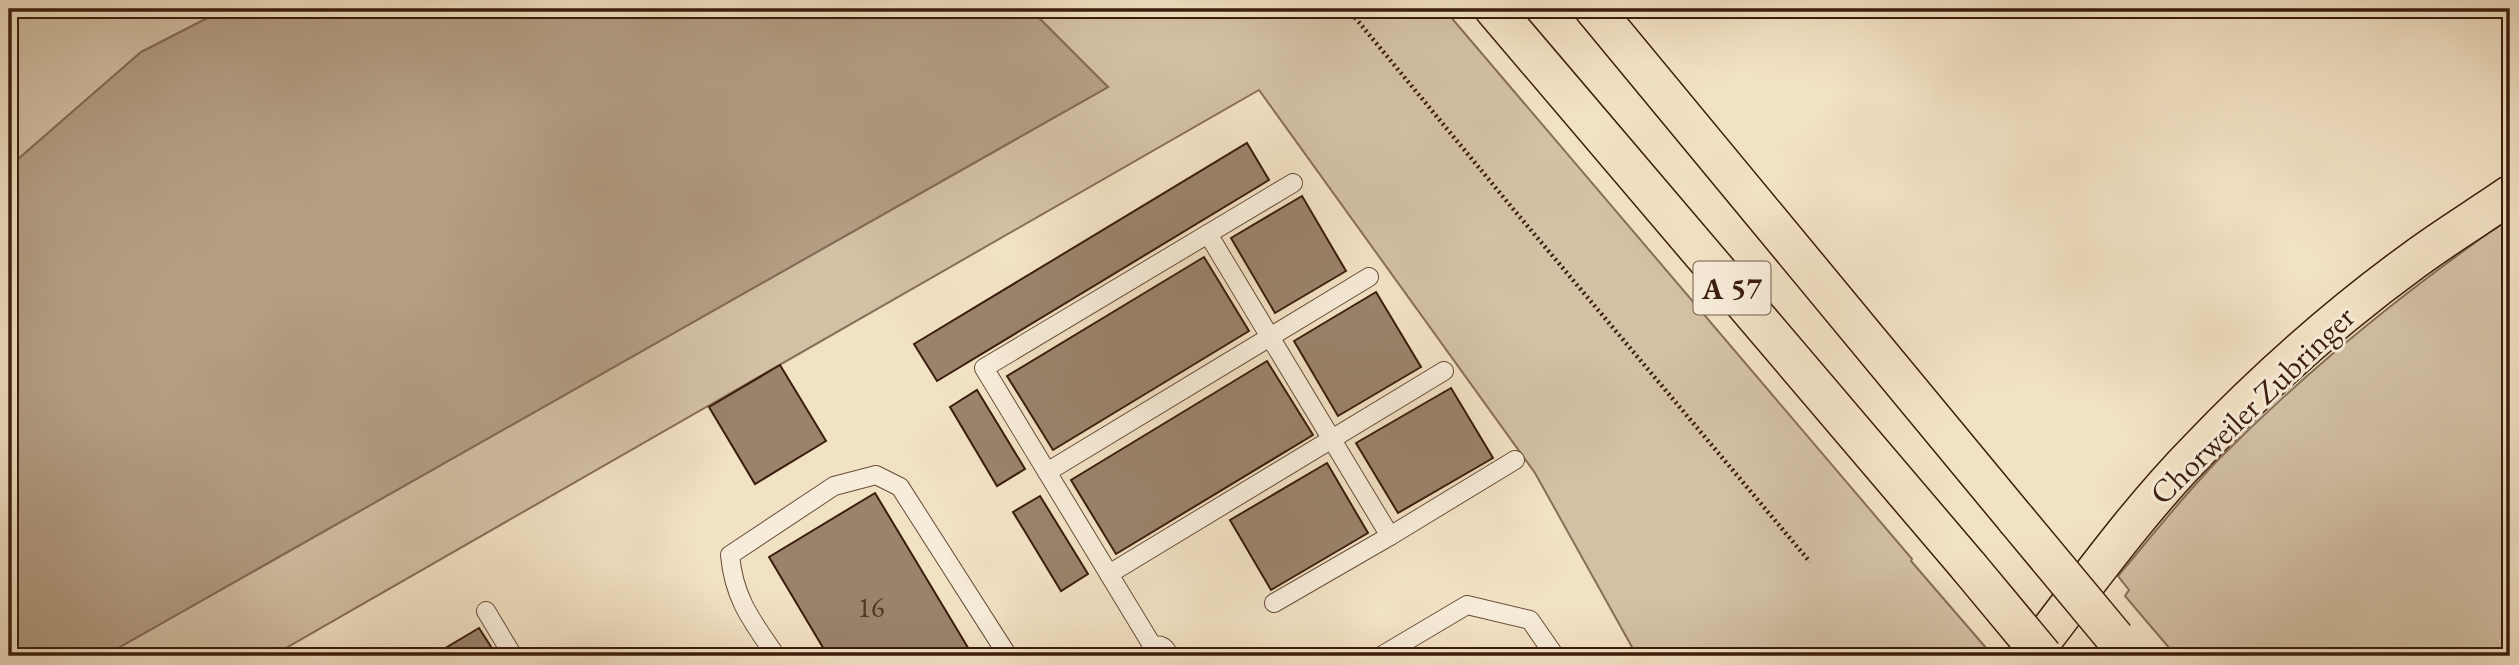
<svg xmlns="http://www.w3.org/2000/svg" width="2519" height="665" font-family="'EB Garamond',serif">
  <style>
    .green { fill: #d3c1a5; stroke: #876f58; stroke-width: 2 }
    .water { fill: #b49f85; stroke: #846b55; stroke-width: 2 }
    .building { fill: #9a836c; stroke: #3b1d0c; stroke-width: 2 }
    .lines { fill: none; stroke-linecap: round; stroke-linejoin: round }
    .lane-casing { stroke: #694e3a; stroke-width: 20 }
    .street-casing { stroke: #694e3a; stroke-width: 39 }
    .highway-casing { stroke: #3b1d0c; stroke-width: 41 }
    .path { stroke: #3b1d0c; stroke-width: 4.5; stroke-dasharray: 2 3.5; stroke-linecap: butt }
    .lane { stroke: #f7ecd9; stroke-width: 18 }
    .street { stroke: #f7ecd9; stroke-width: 37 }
    .highway { stroke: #f2e2c4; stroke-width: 38 }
    .highway-bridge-casing { stroke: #3b1d0c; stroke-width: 41; stroke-linecap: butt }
    .highway-bridge { stroke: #f2e2c4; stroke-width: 38 }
    .labels { text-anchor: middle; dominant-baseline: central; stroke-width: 6; stroke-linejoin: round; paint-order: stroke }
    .number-label { font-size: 28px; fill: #533624 }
    .shield { fill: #f7ecd9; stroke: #735b4a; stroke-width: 2 }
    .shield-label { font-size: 30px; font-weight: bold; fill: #3b1d0c }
    .street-label { font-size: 32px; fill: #3b1d0c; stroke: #f7ecd9 }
  </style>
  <rect width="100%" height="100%" fill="#f2e2c4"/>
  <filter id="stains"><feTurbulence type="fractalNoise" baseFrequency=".00286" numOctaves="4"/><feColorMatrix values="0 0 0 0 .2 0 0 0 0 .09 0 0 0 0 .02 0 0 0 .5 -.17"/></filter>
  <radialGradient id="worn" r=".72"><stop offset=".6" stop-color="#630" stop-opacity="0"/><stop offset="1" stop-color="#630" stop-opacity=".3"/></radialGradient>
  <g class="green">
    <path d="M 9,9 L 225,9 L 141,52 L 9,167 Z"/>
    <path d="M 1030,9 L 1444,9 L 1912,559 L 1911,561 L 1987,649 L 1984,656 L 1637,656 L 1535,473 L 1259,90 L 272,656 L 104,656 L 1108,87 Z"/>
    <path d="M 2510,218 L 2510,656 L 2176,656 L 2125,596 L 2129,590 L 2118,576 C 2151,537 2183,496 2219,459 C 2308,369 2406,290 2510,218 Z"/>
  </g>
  <path class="water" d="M 225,9 L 1030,9 L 1108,87 L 104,656 L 9,656 L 9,167 L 141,52 Z"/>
  <g class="building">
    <path d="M 1247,143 L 1269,180 L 937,381 L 914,344 Z"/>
    <path d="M 1302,196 L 1346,271 L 1275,313 L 1231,238 Z"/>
    <path d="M 1204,257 L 1249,331 L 1053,450 L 1007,376 Z"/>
    <path d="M 1376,292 L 1421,367 L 1338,416 L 1294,341 Z"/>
    <path d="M 1267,361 L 1313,435 L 1116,554 L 1071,480 Z"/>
    <path d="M 780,365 L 826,441 L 755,484 L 709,407 Z"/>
    <path d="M 1451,388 L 1493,458 L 1398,513 L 1356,443 Z"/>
    <path d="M 977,390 L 1025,469 L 997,486 L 950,407 Z"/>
    <path d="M 1327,463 L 1368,533 L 1271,590 L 1230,520 Z"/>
    <path d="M 875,493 L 973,656 L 828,656 L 769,557 Z"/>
    <path d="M 1040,496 L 1088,574 L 1061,591 L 1013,512 Z"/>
    <path d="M 479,628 L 497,656 L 432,656 Z"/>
  </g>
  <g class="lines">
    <defs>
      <g id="lane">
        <path d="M 1208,234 L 1390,536 L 1274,603"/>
        <path d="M 1047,472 L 1369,277"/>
        <path d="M 1390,536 L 1515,460"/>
        <path d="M 1109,574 L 1444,371"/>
        <path d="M 486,611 L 513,656"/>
        <path d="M 1158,655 L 984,368 L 1293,183"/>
        <path d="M 776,656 C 752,621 734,599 730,555 L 834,486 L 876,475 L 900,487 L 1008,656"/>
        <path d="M 1381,656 L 1467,605 L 1530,620 L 1555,656"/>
      </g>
      <path id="street" d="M 1158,656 L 1158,655"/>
      <g id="highway">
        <path d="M 1494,9 L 1969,567"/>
        <path d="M 1594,9 L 2016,519"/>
        <path d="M 2033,656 L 2045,637 C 2094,573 2142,507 2199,449 C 2265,380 2337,316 2414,260 C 2445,237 2478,217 2510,195"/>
      </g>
    </defs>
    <use href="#lane" class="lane-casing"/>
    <use href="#street" class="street-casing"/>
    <use href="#highway" class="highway-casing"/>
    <path class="path" d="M 1348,9 L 1514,210 L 1810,562"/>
    <use href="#lane" class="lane"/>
    <use href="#street" class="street"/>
    <use href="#highway" class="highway"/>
    <defs>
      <g id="highway-bridge">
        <path d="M 2016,519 L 2115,638"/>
        <path d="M 1969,567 L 2043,656"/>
      </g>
    </defs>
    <use href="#highway-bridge" class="highway-bridge-casing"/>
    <use href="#highway-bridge" class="highway-bridge"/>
  </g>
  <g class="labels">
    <g class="number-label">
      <text x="871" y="607">16</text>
    </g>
    <rect class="shield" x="1693.5" y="261.5" width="77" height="53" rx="5"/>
    <g class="shield-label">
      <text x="1732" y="288">A 57</text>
    </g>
    <g class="street-label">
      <text transform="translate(2252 405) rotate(-44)">Chorweiler Zubringer</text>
    </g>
  </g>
  <rect width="2519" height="665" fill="none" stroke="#f2e2c4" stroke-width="35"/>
  <rect x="10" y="10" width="2498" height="644" fill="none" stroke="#3b1d0c" stroke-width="3.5"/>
  <rect x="18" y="18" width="2484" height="630" fill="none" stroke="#3b1d0c" stroke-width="2"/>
  <rect width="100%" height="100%" filter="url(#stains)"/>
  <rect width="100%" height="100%" fill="url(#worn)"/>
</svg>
